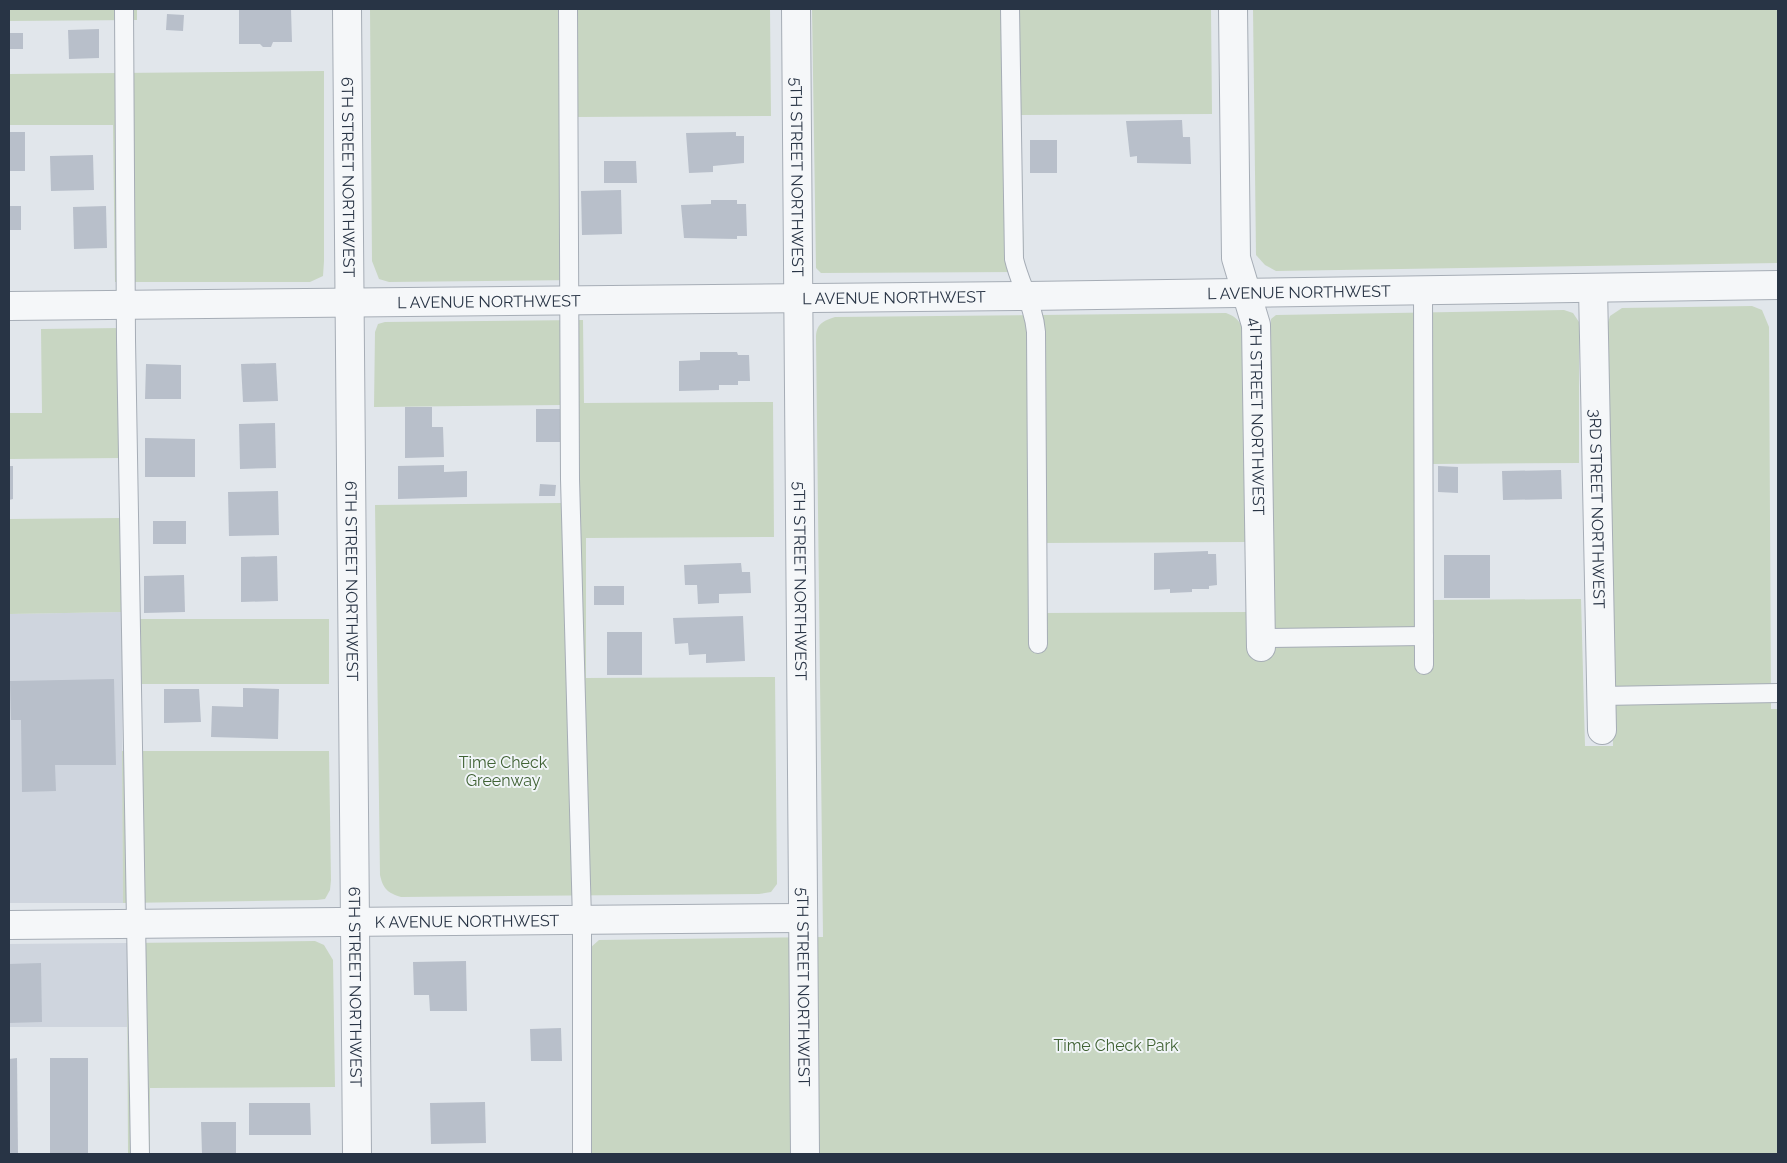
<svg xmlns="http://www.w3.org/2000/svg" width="1787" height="1163" font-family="Raleway,sans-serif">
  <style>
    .built { fill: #cfd5de }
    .green { fill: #c8d6c2 }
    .building { fill: #b8bfca }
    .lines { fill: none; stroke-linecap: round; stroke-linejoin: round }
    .service-casing { stroke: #a6adb6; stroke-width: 20 }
    .minor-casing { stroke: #a6adb6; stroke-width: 30 }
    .service { stroke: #f5f7f9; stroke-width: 18 }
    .minor { stroke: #f5f7f9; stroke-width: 28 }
    .labels { text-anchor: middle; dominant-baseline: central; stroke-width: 4; stroke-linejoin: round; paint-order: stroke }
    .street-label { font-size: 16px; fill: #283445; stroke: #f1f5f8 }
    .park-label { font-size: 16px; fill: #406234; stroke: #f1f5f8 }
  </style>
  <rect width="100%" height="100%" fill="#e1e6eb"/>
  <g class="built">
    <path d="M 122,612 L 123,903 L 9,903 L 9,614 Z"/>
    <path d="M 127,943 L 127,1027 L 9,1027 L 9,944 Z"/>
  </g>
  <g class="green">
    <path d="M 9,9 L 137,9 L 137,20 L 9,21 Z"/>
    <path d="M 370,9 L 770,9 L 771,116 L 577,117 L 578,280 L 389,282 L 379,279 L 372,261 Z"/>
    <path d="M 812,9 L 1211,9 L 1212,114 L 1021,115 L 1024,272 L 821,273 L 816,268 Z"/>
    <path d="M 1253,9 L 1778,9 L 1778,263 L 1276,271 L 1265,265 L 1256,255 Z"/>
    <path d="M 324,71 L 324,261 L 323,276 L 310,282 L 115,282 L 113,125 L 9,125 L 9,74 Z"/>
    <path d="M 1752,306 L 1762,310 L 1769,327 L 1771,709 L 1778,709 L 1778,1154 L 590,1154 L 590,948 L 599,940 L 823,937 L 816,338 C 816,324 823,321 835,317 L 1226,313 C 1240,318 1242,325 1245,339 L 1246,542 L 1044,543 L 1045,613 L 1246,612 L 1247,647 L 1272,648 L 1271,319 L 1276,315 L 1564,310 L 1573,313 L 1579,322 L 1579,463 L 1432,464 L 1433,600 L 1581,599 L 1585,746 L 1613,746 L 1607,326 L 1610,316 L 1622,308 Z"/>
    <path d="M 583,320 L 584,403 L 773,402 L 774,537 L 586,538 L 586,678 L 775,677 L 777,884 L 771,892 L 759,894 L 401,897 C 388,893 383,889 380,875 L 375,505 L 563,503 L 561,405 L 374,407 L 375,332 L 378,324 L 385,322 Z"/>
    <path d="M 120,328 L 120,458 L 9,459 L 9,413 L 42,413 L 41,329 Z"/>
    <path d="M 121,518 L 122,612 L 9,614 L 9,519 Z"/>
    <rect x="122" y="619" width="207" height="65"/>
    <path d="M 122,751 L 329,751 L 331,880 L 330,890 L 325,899 L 317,900 L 123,903 Z"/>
    <path d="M 315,941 L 324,945 L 333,960 L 335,1087 L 150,1088 L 150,1154 L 128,1154 L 127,943 Z"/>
  </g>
  <g class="building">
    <path d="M 239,9 L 291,9 L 292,42 L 273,42 L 271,47 L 263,47 L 260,44 L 239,44 Z"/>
    <path d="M 167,14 L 184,15 L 183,31 L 166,30 Z"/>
    <path d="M 99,29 L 99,58 L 69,59 L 68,30 Z"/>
    <rect x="9" y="33" width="14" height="16"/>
    <path d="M 1182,120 L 1183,137 L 1190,137 L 1191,164 L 1137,163 L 1137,156 L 1130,157 L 1126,121 Z"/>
    <rect x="9" y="132" width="16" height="39"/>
    <path d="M 736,132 L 736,136 L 744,136 L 744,163 L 713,166 L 713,172 L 689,173 L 686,133 Z"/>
    <rect x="1030" y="140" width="27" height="33"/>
    <path d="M 93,155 L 94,190 L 51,191 L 50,156 Z"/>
    <path d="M 604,161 L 636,161 L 637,183 L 604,183 Z"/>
    <path d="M 621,190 L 622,234 L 582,235 L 581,191 Z"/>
    <path d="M 711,200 L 737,200 L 737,204 L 746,204 L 747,236 L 737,236 L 737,239 L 684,238 L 681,205 L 711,204 Z"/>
    <rect x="9" y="206" width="12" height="24"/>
    <path d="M 106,206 L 107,248 L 74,249 L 73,207 Z"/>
    <path d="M 700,352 L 737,352 L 738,355 L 749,355 L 750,381 L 738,381 L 738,385 L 719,385 L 719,390 L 679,391 L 679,361 L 700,360 Z"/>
    <path d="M 276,363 L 278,401 L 243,402 L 241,364 Z"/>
    <path d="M 146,364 L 181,365 L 181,399 L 145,399 Z"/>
    <path d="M 405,407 L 432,407 L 432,427 L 443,427 L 444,457 L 405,458 Z"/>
    <path d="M 536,409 L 563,409 L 564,442 L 536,442 Z"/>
    <path d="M 275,423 L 276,468 L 240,469 L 239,424 Z"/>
    <path d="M 145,438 L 195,439 L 195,477 L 145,477 Z"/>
    <path d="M 444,465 L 444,472 L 467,471 L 467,497 L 398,499 L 398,466 Z"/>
    <path d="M 9,466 L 13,466 L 13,499 L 9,500 Z"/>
    <path d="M 1438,466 L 1458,467 L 1458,493 L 1438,492 Z"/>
    <path d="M 1561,470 L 1562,499 L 1503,500 L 1502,471 Z"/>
    <path d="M 540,484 L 556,485 L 555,496 L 539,496 Z"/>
    <path d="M 278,491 L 279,535 L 229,536 L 228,492 Z"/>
    <rect x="153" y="521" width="33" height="23"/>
    <path d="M 1208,551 L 1208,554 L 1216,554 L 1217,585 L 1209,586 L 1209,589 L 1192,589 L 1192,592 L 1170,593 L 1170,589 L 1154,590 L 1154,553 Z"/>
    <rect x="1444" y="555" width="46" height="43"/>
    <path d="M 277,556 L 278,601 L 241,602 L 241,557 Z"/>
    <path d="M 741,563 L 742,572 L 750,572 L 751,593 L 719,594 L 719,603 L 698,604 L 697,585 L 685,585 L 684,565 Z"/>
    <path d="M 184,575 L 185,612 L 144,613 L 144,576 Z"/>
    <rect x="594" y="586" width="30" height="19"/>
    <path d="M 743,616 L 745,661 L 706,663 L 706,654 L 689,655 L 688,643 L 675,644 L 673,618 Z"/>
    <rect x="607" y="632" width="35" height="43"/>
    <path d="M 114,679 L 116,765 L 55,765 L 56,791 L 22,792 L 21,720 L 11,720 L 10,681 Z"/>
    <path d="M 243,688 L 279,689 L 278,739 L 211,737 L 212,706 L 243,707 Z"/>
    <path d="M 164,689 L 199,689 L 201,722 L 164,723 Z"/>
    <path d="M 466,961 L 467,1011 L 430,1011 L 429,995 L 414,995 L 413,962 Z"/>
    <path d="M 41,963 L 42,1022 L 9,1023 L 9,964 Z"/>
    <path d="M 561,1028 L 562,1061 L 531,1061 L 530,1029 Z"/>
    <path d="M 17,1058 L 18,1154 L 9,1154 L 9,1059 Z"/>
    <rect x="50" y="1058" width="38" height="96"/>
    <path d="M 485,1102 L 486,1143 L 431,1144 L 430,1103 Z"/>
    <path d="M 249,1103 L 310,1103 L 311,1135 L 249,1135 Z"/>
    <path d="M 201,1122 L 236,1122 L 236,1154 L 202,1154 Z"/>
  </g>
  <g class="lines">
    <defs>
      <g id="service">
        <path d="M 124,9 L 126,340 L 140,1154"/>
        <path d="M 568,9 L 570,479 L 582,920 L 582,1154"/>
        <path d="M 1010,9 L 1014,259 C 1020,285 1034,306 1036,332 L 1038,644"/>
        <path d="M 1423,291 L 1424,665"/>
        <path d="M 1260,638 L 1424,636"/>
        <path d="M 1601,696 L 1778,693"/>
      </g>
      <g id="minor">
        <path id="s1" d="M 347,9 L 357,1154"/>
        <path id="s2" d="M 796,9 L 805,1154"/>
        <path id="s3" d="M 1233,9 L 1236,258 L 1256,325 L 1261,647"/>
        <path id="s4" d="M 1593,288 L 1602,730"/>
        <path id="s5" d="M 9,306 L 1027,296 L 1778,285"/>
        <path id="s6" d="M 9,925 L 803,918"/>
      </g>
    </defs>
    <use href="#service" class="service-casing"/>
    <use href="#minor" class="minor-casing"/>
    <use href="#service" class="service"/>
    <use href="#minor" class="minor"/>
  </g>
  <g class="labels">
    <g class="street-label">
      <text stroke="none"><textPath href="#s1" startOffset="168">6TH STREET NORTHWEST</textPath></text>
      <text stroke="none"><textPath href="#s2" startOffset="168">5TH STREET NORTHWEST</textPath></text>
      <text stroke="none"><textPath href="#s5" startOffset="1290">L AVENUE NORTHWEST</textPath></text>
      <text stroke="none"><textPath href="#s5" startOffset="885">L AVENUE NORTHWEST</textPath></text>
      <text stroke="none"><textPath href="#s5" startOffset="480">L AVENUE NORTHWEST</textPath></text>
      <text stroke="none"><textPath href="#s3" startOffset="410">4TH STREET NORTHWEST</textPath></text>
      <text stroke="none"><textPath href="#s4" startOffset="221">3RD STREET NORTHWEST</textPath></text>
      <text stroke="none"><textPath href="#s1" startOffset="572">6TH STREET NORTHWEST</textPath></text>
      <text stroke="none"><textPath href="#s2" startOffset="572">5TH STREET NORTHWEST</textPath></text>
      <text stroke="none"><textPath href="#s6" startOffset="458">K AVENUE NORTHWEST</textPath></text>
      <text stroke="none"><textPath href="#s1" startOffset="978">6TH STREET NORTHWEST</textPath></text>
      <text stroke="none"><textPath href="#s2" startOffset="978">5TH STREET NORTHWEST</textPath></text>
    </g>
    <g class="park-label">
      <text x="503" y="762">Time Check<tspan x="503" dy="18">Greenway</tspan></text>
      <text x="1116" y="1045">Time Check Park</text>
    </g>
  </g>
  <rect width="1787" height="1163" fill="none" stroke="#283445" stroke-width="20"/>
</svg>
